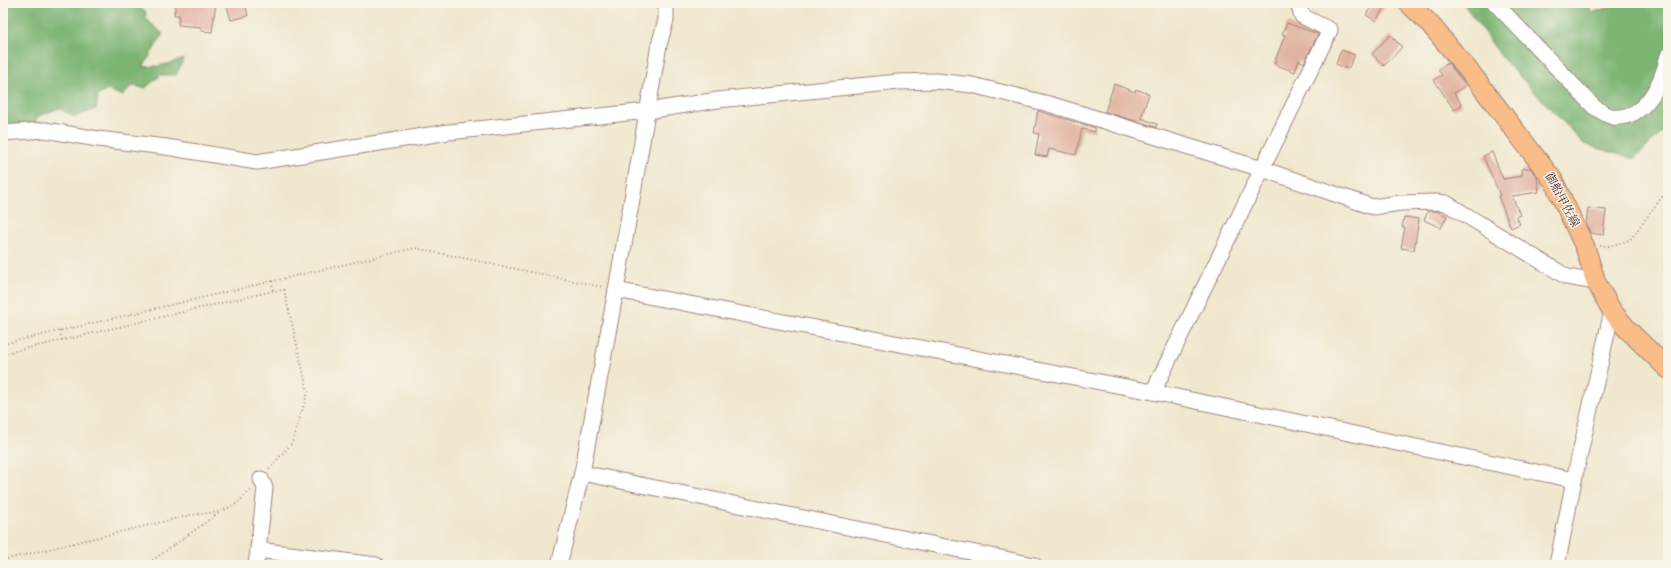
<svg xmlns="http://www.w3.org/2000/svg" width="1671" height="568" font-family="'IM FELL English','Noto Serif JP',serif">
  <style>
    .forest { fill: #7bb472; stroke: #626a4e }
    .building { fill: #e1b2a0 }
    .lines { fill: none; stroke-linecap: round; stroke-linejoin: round }
    .minor-casing { stroke: #9d847c; stroke-width: 17 }
    .major-casing { stroke: #9d847c; stroke-width: 21 }
    .path { stroke: #9d847c; stroke-width: 2; stroke-dasharray: 1 3; stroke-linecap: butt }
    .minor { stroke: #fff; stroke-width: 15 }
    .major { stroke: #f8bd88; stroke-width: 19 }
    .labels { text-anchor: middle; dominant-baseline: central; stroke-width: 3; stroke-linejoin: round; paint-order: stroke }
    .street-label { font-size: 12px; fill: #4a1f2b; stroke: #f7f3e8 }
  </style>
  <rect width="100%" height="100%" fill="#f7f3e8"/>
  <filter id="ink" filterUnits="userSpaceOnUse"><feTurbulence type="fractalNoise" baseFrequency=".025" numOctaves="2"/><feDisplacementMap in="SourceGraphic" scale="8" xChannelSelector="R" yChannelSelector="G"/><feConvolveMatrix kernelMatrix="1 2 1 2 8 2 1 2 1" color-interpolation-filters="sRGB"/></filter>
  <filter id="wash" filterUnits="userSpaceOnUse"><feTurbulence type="fractalNoise" baseFrequency=".012" numOctaves="4" result="noise"/><feDisplacementMap in="SourceGraphic" scale="16" xChannelSelector="R" yChannelSelector="G"/><feGaussianBlur stdDeviation="0.9" result="paint"/><feColorMatrix in="noise" values="0 0 0 0 0 0 0 0 0 0 0 0 0 0 0 0 0 1.4 0 .05"/><feComposite in="paint" operator="in"/></filter>
  <g filter="url(#wash)">
    <rect width="100%" height="100%" fill="#f0e8ce"/>
    <g class="forest">
      <path d="M 3,3 L 131,3 L 146,12 L 145,18 L 163,34 L 143,67 L 159,66 L 184,59 L 176,75 L 161,75 L 145,88 L 131,86 L 123,96 L 108,90 L 98,95 L 96,109 L 74,117 L 59,108 L 37,117 L 35,130 L 3,131 Z"/>
      <path d="M 1463,3 L 1589,3 L 1591,13 L 1621,3 L 1668,3 L 1668,127 L 1634,159 L 1584,144 L 1503,59 Z"/>
    </g>
    <g id="blocks">
      <g class="building">
        <path d="M 176,3 L 204,5 L 205,3 L 216,3 L 212,32 L 201,31 L 201,27 L 178,25 L 179,15 L 174,15 Z"/>
        <path d="M 226,3 L 245,3 L 248,16 L 231,20 Z"/>
        <path d="M 1373,3 L 1387,3 L 1376,21 L 1366,15 Z"/>
        <path d="M 1287,23 L 1318,34 L 1304,63 L 1299,60 L 1295,72 L 1274,64 L 1285,35 L 1282,34 Z"/>
        <path d="M 1390,35 L 1402,47 L 1384,66 L 1372,54 Z"/>
        <path d="M 1341,50 L 1355,55 L 1348,69 L 1336,64 Z"/>
        <path d="M 1448,63 L 1466,85 L 1454,93 L 1462,105 L 1454,110 L 1434,80 L 1442,75 L 1438,70 Z"/>
        <path d="M 1114,84 L 1135,92 L 1136,89 L 1149,94 L 1141,118 L 1157,124 L 1156,127 L 1105,112 Z"/>
        <path d="M 1038,111 L 1095,128 L 1095,132 L 1082,129 L 1076,155 L 1049,149 L 1047,157 L 1035,155 L 1039,134 L 1034,133 Z"/>
        <path d="M 1492,152 L 1503,179 L 1522,176 L 1521,169 L 1530,168 L 1537,177 L 1539,192 L 1512,196 L 1520,215 L 1516,216 L 1520,224 L 1511,228 L 1498,196 L 1500,195 L 1483,156 Z"/>
        <path d="M 1588,208 L 1606,210 L 1603,235 L 1591,233 L 1586,224 Z"/>
        <path d="M 1428,211 L 1436,211 L 1447,216 L 1441,228 L 1424,220 Z"/>
        <path d="M 1404,217 L 1419,219 L 1414,250 L 1401,248 L 1405,227 L 1402,227 Z"/>
      </g>
    </g>
  </g>
  <g filter="url(#ink)">
    <use href="#blocks" fill-opacity="0" stroke="#9d847c" stroke-width="1"/>
    <g class="lines">
      <defs>
        <g id="minor">
          <path d="M 1495,3 L 1594,107 C 1600,110 1607,116 1613,117 C 1646,120 1662,82 1668,56"/>
          <path d="M 3,133 L 45,130 L 98,139 L 166,147 L 257,162 L 449,132 L 647,111 L 718,100 L 898,82 L 936,81 L 972,85 L 1049,104 L 1262,169 L 1373,207 L 1400,203 L 1436,202 L 1446,203 L 1567,277 L 1596,282"/>
          <path d="M 616,290 L 1153,392 L 1330,30 L 1302,16 L 1298,3"/>
          <path d="M 1153,392 L 1574,480"/>
          <path d="M 582,473 L 1034,565"/>
          <path d="M 258,550 L 265,488 L 261,479"/>
          <path d="M 256,565 L 258,550 L 376,565"/>
          <path d="M 559,565 L 582,473 L 616,290 L 659,45 L 666,20 L 666,3"/>
          <path d="M 1557,565 L 1574,480 L 1612,311"/>
        </g>
        <path id="major" d="M 1408,3 L 1430,24 L 1474,77 L 1553,180 L 1585,247 L 1596,282 L 1612,311 L 1627,329 L 1668,369"/>
      </defs>
      <use href="#minor" class="minor-casing"/>
      <use href="#major" class="major-casing"/>
      <g class="path">
        <path d="M 1600,246 L 1610,246 L 1630,240 L 1668,189"/>
        <path d="M 272,281 L 273,291"/>
        <path d="M 60,331 L 62,341"/>
        <path d="M 3,344 L 415,248 L 603,287"/>
        <path d="M 3,354 L 273,291 L 284,290 L 308,392 L 292,443 L 269,469"/>
        <path d="M 3,560 L 191,515 L 218,512"/>
        <path d="M 146,565 L 220,512 L 236,504 L 252,489"/>
      </g>
      <use href="#minor" class="minor"/>
      <use href="#major" class="major"/>
    </g>
  </g>
  <g class="labels">
    <g class="street-label">
      <text transform="translate(1562 200) rotate(62)">御船甲佐線</text>
    </g>
  </g>
  <rect width="1671" height="568" fill="none" stroke="#f7f3e8" stroke-width="16"/>
</svg>
